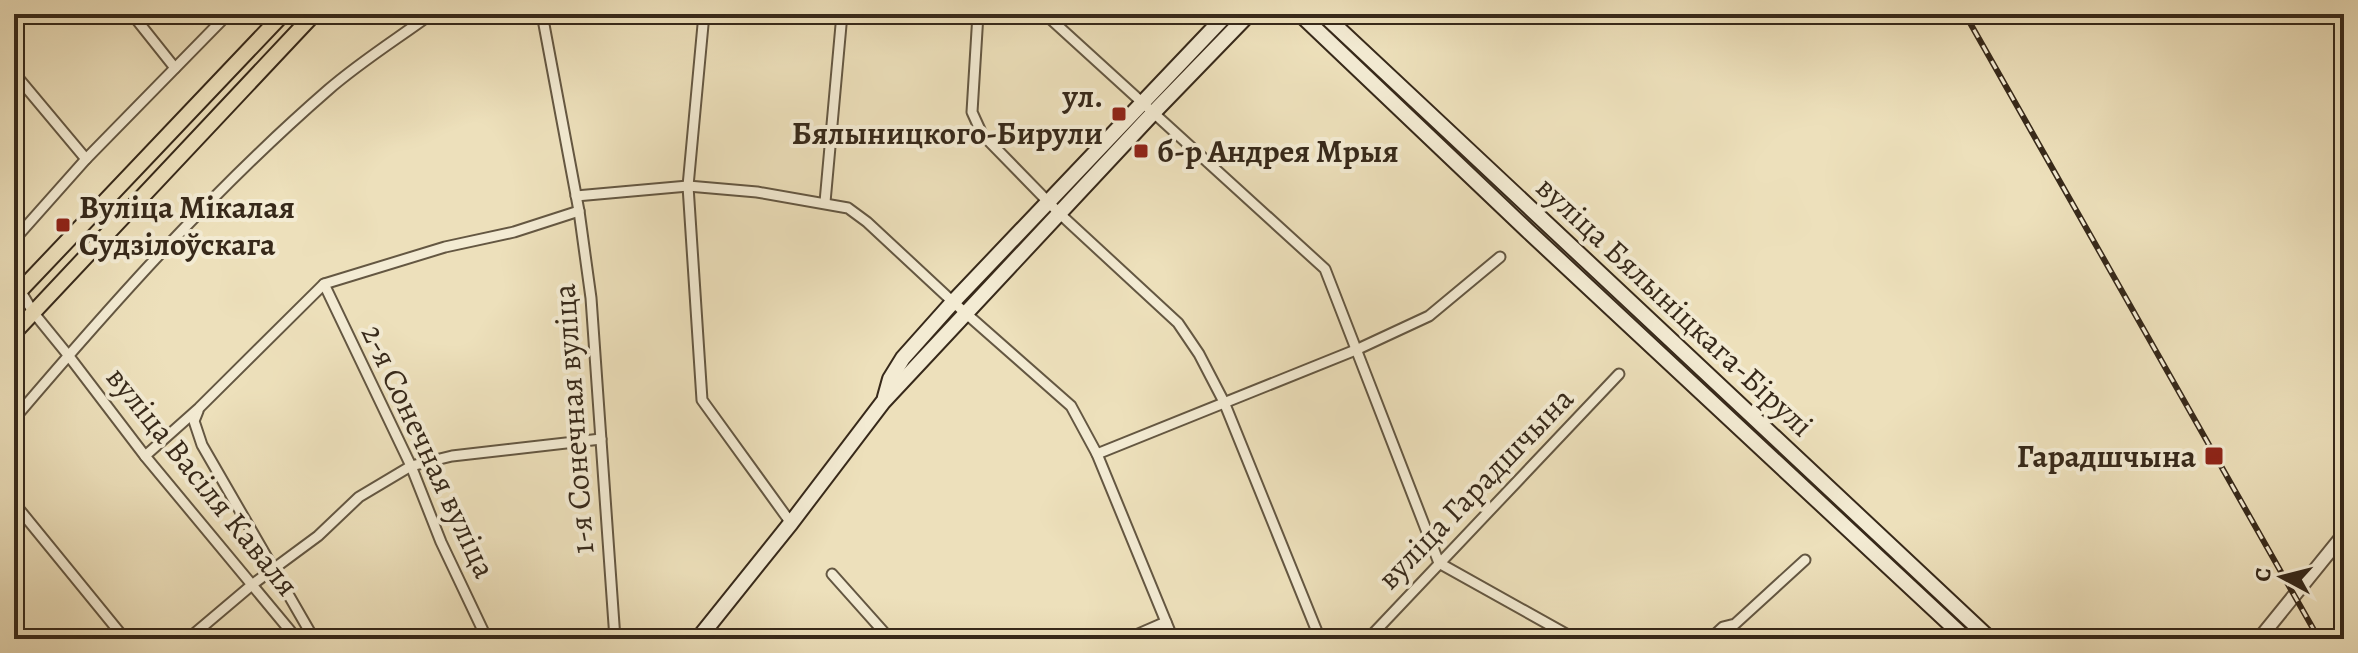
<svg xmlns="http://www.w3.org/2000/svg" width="2358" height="653" font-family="Alegreya,serif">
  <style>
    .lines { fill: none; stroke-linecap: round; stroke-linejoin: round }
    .minor-casing { stroke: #645742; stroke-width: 13 }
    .tertiary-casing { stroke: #645742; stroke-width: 16 }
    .secondary-casing { stroke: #37291a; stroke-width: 18 }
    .primary-casing { stroke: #37291a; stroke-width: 18 }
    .minor { stroke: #f3ebd3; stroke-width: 9 }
    .tertiary { stroke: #f3ebd3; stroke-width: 12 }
    .secondary { stroke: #f3ebd3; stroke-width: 14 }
    .primary { stroke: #ede0bb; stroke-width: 14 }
    .rail-casing { stroke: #37291a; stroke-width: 6 }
    .rail { stroke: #f3ebd3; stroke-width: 3; stroke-dasharray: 9; stroke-linecap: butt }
    .poi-dot { fill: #8f2418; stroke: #f3ebd3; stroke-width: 3 }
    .labels { text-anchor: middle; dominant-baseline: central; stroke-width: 8; stroke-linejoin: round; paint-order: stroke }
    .poi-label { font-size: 32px; font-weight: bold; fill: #37291a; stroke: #f3ebd3; text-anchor: end }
    .street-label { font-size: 32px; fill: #37291a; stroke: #f3ebd3 }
  </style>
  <rect width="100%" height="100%" fill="#ede0bb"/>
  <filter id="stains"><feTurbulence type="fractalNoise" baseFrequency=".0025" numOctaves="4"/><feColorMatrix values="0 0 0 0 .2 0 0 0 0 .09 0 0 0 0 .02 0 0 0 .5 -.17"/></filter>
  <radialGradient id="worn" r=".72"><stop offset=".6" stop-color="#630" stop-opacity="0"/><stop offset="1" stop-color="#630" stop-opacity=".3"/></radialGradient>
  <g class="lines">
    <defs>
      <g id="minor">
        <path d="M 132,14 L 175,68"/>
        <path d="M 542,14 L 579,211 L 591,298 L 615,639"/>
        <path d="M 704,14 L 688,186 L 702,400 L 791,523"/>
        <path d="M 978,14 L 972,112 L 982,134 L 1060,214 L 1178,323 L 1199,354 L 1224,402 L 1320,639"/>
        <path d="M 1045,14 L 1325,269 L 1439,563 L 1575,639"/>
        <path d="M 14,73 L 86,159"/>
        <path d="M 576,196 L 688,186 L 757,192 L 848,208 L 867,222 L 953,302 L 1071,406 L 1097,454 L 1173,639"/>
        <path d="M 825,202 L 842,14"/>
        <path d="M 14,240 L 86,159 L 228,14"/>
        <path d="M 14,280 L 33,312 L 68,355 L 145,456 L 297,639"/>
        <path d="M 324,284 L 411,466 L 441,542 L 487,639"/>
        <path d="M 198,411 L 194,421 L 202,445 L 314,639"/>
        <path d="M 14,419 C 112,304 214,189 328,90 C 360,62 397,39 431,14"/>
        <path d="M 1097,454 L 1358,349 L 1429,316 L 1500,257"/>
        <path d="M 145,456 L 199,408 L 324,284 L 445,247 L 514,232 L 579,211"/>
        <path d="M 14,503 L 125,639"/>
        <path d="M 832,574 L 890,639"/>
        <path d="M 188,639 L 253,584 L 318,536 L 359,497 L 411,466 L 452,456 L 601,439"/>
        <path d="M 1127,639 L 1166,622"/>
        <path d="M 1368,639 L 1619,374"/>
        <path d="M 1710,639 L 1723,627 L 1735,624 L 1805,560"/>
      </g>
      <path id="tertiary" d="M 2259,639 L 2344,534"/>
      <g id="secondary">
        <path d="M 1300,14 L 1527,230 L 1966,639"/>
        <path d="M 1323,14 L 1990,639"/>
        <path d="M 885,397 L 890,379 L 903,358 L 953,302 L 1227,14"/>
        <path d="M 698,639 L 791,523 L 883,402 L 1153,113 L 1249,14"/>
      </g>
      <g id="primary">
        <path d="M 14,297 L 283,14"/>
        <path d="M 14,333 L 314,14"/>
      </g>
    </defs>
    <use href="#minor" class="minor-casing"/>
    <use href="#tertiary" class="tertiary-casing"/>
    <use href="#secondary" class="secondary-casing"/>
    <use href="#primary" class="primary-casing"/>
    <use href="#minor" class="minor"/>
    <use href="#tertiary" class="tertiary"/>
    <use href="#secondary" class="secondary"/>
    <use href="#primary" class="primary"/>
    <defs>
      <path id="rail" d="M 1965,14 L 2319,639"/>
    </defs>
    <use href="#rail" class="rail-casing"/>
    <use href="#rail" class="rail"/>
  </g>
  <g class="poi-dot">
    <rect x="1111" y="106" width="16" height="16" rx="4"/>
    <rect x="1133" y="143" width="16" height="16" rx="4"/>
    <rect x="55" y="217" width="16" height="16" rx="4"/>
    <rect x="2204" y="446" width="20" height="20" rx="4"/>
  </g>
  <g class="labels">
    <g class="poi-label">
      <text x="1103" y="96">ул.<tspan x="1103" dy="37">Бялыницкого-Бирули</tspan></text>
      <text x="1157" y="151" text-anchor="start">б-р Андрея Мрыя</text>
      <text x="79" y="207" text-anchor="start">Вуліца Мікалая<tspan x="79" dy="37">Судзілоўскага</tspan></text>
      <text x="2196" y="456">Гарадшчына</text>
    </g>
    <g class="street-label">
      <text transform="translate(1675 306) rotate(43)">вуліца Бялыніцкага-Бірулі</text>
      <text transform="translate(573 419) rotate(-94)">1-я Сонечная вуліца</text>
      <text transform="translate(429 451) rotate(65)">2-я Сонечная вуліца</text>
      <text transform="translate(203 481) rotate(51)">вуліца Васіля Каваля</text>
      <text transform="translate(1475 488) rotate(-46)">вуліца Гарадшчына</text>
    </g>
  </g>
  <rect width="2358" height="653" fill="none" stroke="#ede0bb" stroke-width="48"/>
  <rect x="16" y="16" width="2326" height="621" fill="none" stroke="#37291a" stroke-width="4"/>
  <rect x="24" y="24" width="2310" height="605" fill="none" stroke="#37291a" stroke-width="2"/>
  <g transform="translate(2282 577) rotate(277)" stroke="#f3ebd3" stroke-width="6" paint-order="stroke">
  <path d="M0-6L14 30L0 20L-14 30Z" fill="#37291a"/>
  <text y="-12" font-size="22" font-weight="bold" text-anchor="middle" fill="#37291a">С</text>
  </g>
  <rect width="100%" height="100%" filter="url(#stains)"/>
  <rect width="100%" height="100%" fill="url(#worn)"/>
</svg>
